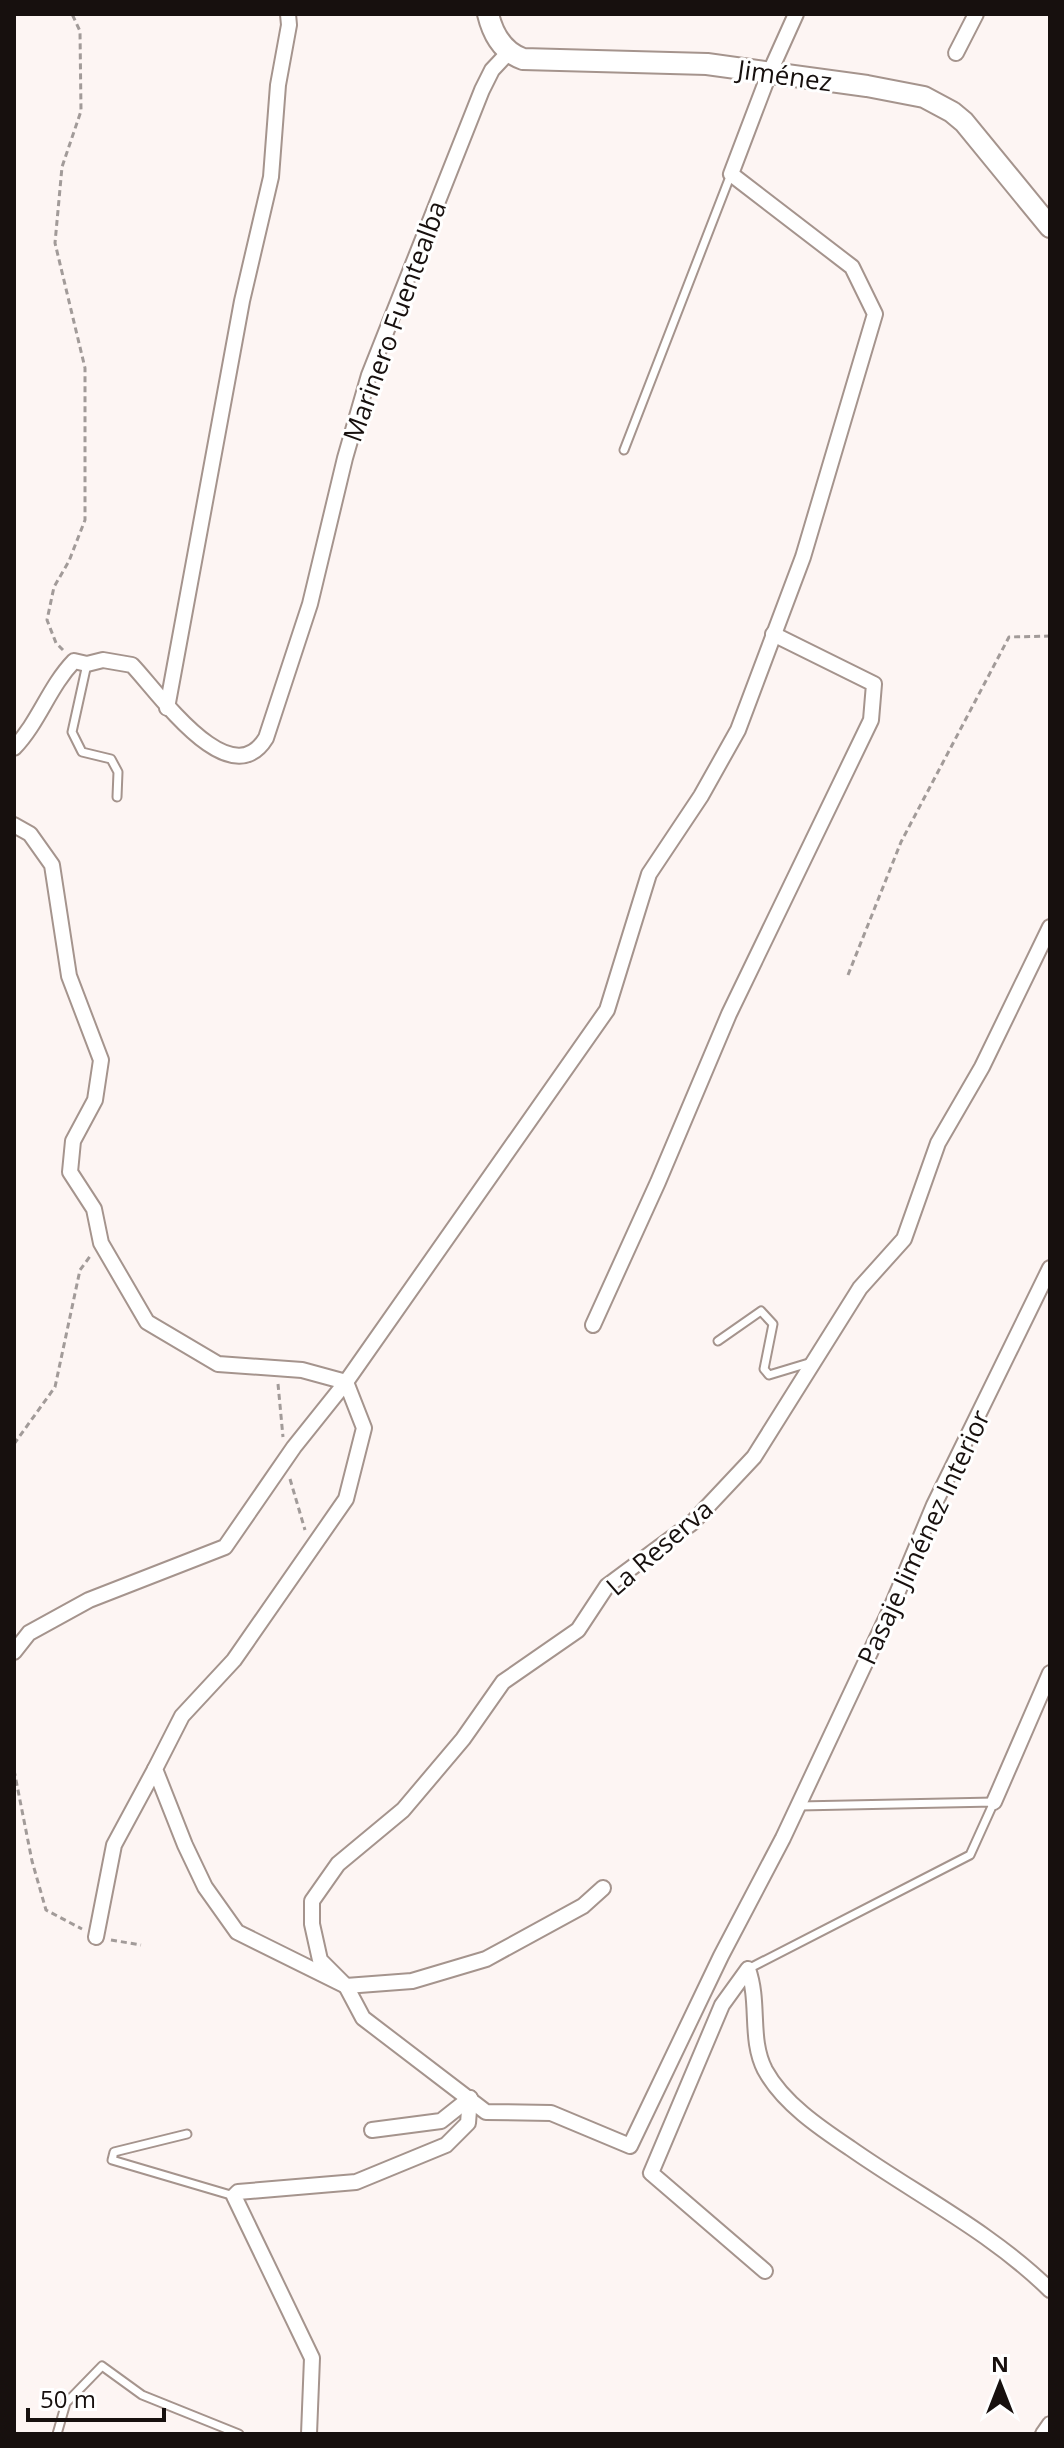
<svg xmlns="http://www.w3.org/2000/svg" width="1064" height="2448" font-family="'Open Sans',sans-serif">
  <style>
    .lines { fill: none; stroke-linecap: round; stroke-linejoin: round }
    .lane-casing { stroke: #a5948d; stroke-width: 11 }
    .street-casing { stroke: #a5948d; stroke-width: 18 }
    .secondary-casing { stroke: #a5948d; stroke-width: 24 }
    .path { stroke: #a29b99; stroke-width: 3; stroke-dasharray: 6 4; stroke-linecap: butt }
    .lane { stroke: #fff; stroke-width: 7 }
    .street { stroke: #fff; stroke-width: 14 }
    .secondary { stroke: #fff; stroke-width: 20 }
    .labels { text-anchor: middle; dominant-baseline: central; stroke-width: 6; stroke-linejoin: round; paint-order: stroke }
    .street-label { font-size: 26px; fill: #17100e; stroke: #fff }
  </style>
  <rect width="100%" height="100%" fill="#fdf5f3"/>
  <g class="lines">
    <defs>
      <g id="lane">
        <path d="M 624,450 L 731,174"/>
        <path d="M 87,664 L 72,732 L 82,752 L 111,759 L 118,772 L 117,797"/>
        <path d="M 718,1341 L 761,1311 L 773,1324 L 764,1369 L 769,1375 L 812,1362"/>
        <path d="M 748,1969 L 970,1855 L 994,1802 L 799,1806"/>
        <path d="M 187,2134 L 114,2152 L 112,2160 L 234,2196"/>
        <path d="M 57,2434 L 66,2403 L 102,2366 L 142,2395 L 239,2434"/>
      </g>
      <g id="street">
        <path d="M 956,53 L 976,14"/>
        <path d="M 167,708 L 242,301 L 271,177 L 278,85 L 289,25 L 288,14"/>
        <path d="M 14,748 C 39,722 49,687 74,661 L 87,664 L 103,660 L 132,665 C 158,692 230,797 266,738 L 310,604 L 345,458 L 369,375 L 482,90 L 492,70 L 508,53"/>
        <path d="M 14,825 L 30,834 L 52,865 L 69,976 L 101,1060 L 95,1100 L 73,1141 L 70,1172 L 94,1209 L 101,1243 L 147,1322 L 218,1364 L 302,1370 L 346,1382 L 364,1428 L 346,1499 L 234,1660 L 182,1716 L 155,1769 L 185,1845 L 205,1887 L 237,1932 L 346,1986 L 412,1981 L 486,1959 L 583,1906 L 603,1888"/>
        <path d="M 1050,927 L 982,1067 L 938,1143 L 904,1239 L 860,1288 L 754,1457 L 692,1523 L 607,1586 L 578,1630 L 503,1682 L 463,1739 L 403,1810 L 338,1864 L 312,1901 L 312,1924 L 320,1960 L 346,1986 L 363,2018 L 486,2112 L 551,2113 L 630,2146 L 721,1956 L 783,1838 L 891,1608 L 934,1505 L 1050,1268"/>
        <path d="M 593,1325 L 658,1182 L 729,1014 L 871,720 L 874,684 L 773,634"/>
        <path d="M 14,1652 L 29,1633 L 89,1600 L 225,1547 L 294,1447 L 346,1382 L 607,1010 L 649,874 L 701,796 L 738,730 L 803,557 L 875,314 L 852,267 L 731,174 L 769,74 L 796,14"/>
        <path d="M 994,1802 L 1050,1673"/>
        <path d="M 96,1937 L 114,1845 L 155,1769"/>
        <path d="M 372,2130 L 441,2121 L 470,2098"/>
        <path d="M 765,2271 L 651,2173 L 722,2005 L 748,1969 C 760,2003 749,2039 765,2070 C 783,2103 820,2128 850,2148 C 917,2195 991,2232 1050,2290"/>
        <path d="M 309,2434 L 312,2358 L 234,2196 L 238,2192 L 356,2182 L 446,2145 L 468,2123 L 470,2098"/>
        <path d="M 1043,2434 L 1050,2424"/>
      </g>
      <path id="secondary" d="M 488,14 C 493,35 503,52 523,59 L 707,64 L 867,86 L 924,97 L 952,112 L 964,122 L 1050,227"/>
    </defs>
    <use href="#lane" class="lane-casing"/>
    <use href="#street" class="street-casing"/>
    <use href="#secondary" class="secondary-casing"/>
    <g class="path">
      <path d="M 63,650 L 56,643 L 47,620 L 54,587 L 69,561 L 85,520 L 85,368 L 55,243 L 62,167 L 81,111 L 80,31 L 72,14"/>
      <path d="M 848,975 L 901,842 L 1009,637 L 1050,636"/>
      <path d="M 278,1384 L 283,1437"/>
      <path d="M 14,1444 L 55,1387 L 80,1270 L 91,1255"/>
      <path d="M 290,1479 L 305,1530"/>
      <path d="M 14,1770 L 32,1861 L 46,1910 L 82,1929"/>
      <path d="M 111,1940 L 141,1945"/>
    </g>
    <use href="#lane" class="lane"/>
    <use href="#street" class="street"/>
    <use href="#secondary" class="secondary"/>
  </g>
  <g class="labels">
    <g class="street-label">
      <text transform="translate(785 75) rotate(8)">Jiménez</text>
      <text transform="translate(394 321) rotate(-70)">Marinero Fuentealba</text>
      <text transform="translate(923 1537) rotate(-65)">Pasaje Jiménez Interior</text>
      <text transform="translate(659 1547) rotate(-41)">La Reserva</text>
    </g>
  </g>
  <rect width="1064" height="2448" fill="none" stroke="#17100e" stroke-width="32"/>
  <g transform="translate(1000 2384)" stroke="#ffffff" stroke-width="6" paint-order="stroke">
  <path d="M0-6L14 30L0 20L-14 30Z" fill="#17100e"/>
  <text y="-12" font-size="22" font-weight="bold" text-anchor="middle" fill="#17100e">N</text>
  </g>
  <path d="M28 2408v12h136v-12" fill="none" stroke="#17100e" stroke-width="4"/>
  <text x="40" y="2408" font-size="24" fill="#17100e" stroke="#ffffff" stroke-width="6" paint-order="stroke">50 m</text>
</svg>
